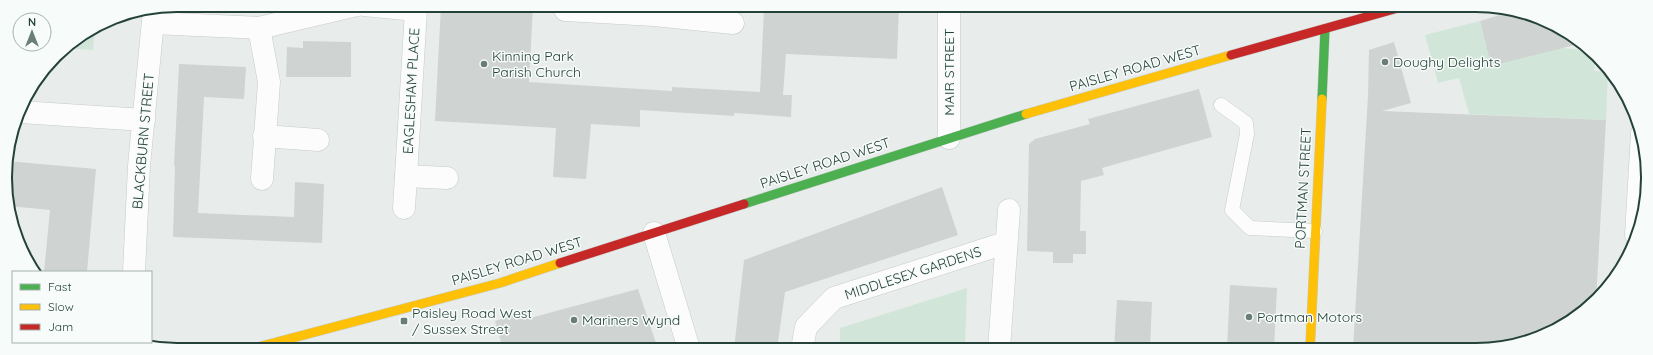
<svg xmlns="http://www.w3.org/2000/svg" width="1653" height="355" font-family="Quicksand,sans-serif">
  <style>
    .green { fill: #d1e6d8 }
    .building { fill: #cfd4d2 }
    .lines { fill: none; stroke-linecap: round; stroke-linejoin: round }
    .lane-casing { stroke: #c5cac8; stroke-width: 15 }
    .street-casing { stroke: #c5cac8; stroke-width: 23 }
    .fast-casing { stroke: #c3cbc8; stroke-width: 10 }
    .slow-casing { stroke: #c3cbc8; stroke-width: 10 }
    .jam-casing { stroke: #c3cbc8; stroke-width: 10 }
    .lane { stroke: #fcfcfc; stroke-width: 14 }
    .street { stroke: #fcfcfc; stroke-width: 22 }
    .fast { stroke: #4caf50; stroke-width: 9 }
    .slow { stroke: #ffc107; stroke-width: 9 }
    .jam { stroke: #c62828; stroke-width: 9 }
    .poi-dot { fill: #697e78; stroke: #f7fbf9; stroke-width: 1.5 }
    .labels { text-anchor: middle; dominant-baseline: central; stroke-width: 3; stroke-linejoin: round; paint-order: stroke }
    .poi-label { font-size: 14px; fill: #24423a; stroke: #f7fbf9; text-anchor: start }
    .street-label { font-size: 14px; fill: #24423a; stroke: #f7fbf9 }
    .rim { fill: none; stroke: #24423a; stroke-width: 2 }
  </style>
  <rect width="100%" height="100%" fill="#e8edeb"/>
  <g class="green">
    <path d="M 1480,21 L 1491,66 L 1560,48 L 1586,50 L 1595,58 L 1594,71 L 1608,72 L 1606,120 L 1469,114 L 1459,78 L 1438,83 L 1425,35 Z"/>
    <path d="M 95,29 L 93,50 L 64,48 Z"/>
    <path d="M 967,288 L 965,349 L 840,349 L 840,328 Z"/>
  </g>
  <g class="building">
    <path d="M 441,5 L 533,6 L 529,82 L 672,91 L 672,87 L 760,92 L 764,9 L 808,11 L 808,6 L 899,6 L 897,59 L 786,54 L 783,95 L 792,95 L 791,117 L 734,113 L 734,116 L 640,110 L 640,127 L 591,124 L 586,179 L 553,177 L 556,128 L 435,121 Z"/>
    <path d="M 1513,11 L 1562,28 L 1579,44 L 1491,66 L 1480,21 Z"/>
    <path d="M 303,41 L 351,42 L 351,77 L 286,77 L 287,47 L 303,48 Z"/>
    <path d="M 1394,42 L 1411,103 L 1382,111 L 1606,120 L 1596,301 L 1552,332 L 1498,349 L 1353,349 L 1368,95 L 1369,50 Z"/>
    <path d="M 179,64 L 246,67 L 244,99 L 204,97 L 198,213 L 294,217 L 295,182 L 324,184 L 322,243 L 173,237 L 175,166 L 174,166 Z"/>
    <path d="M 1199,89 L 1212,137 L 1102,168 L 1104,175 L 1081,181 L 1080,231 L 1086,231 L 1086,254 L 1073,254 L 1073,263 L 1053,263 L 1053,252 L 1027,251 L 1029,144 L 1035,139 L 1090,124 L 1088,119 Z"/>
    <path d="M 7,161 L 96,169 L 87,272 L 44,272 L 50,210 L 9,206 L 5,166 Z"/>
    <path d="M 942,187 L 958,235 L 785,292 L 777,349 L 734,349 L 744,260 Z"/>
    <path d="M 1230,285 L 1277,288 L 1274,349 L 1227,349 Z"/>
    <path d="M 638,289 L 658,349 L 503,349 L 495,321 L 529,310 L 530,318 Z"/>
    <path d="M 1117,300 L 1152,302 L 1150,349 L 1114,349 Z"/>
  </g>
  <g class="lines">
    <defs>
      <path id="lane" d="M 1221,105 L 1246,123 L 1247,134 L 1232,210 L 1250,228 L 1315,231"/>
      <g id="street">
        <path d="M 364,5 L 416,10 L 406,176 L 447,178"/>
        <path d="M 949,6 L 949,138"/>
        <path d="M 565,10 L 654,15 L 733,23"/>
        <path d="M 153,23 L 259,28 L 357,5"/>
        <path d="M 259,28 L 269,82 L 262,179"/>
        <path d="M 20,112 L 144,120"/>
        <path d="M 264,136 L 318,140"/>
        <path d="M 404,208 L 406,176"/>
        <path d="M 654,233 L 689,349"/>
        <path d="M 1636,235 L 1642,133"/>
        <path d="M 134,272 L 139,166 L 154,10"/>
        <path d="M 802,349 L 806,327 L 834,298 L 1005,243"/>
        <path d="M 999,349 L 1009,210"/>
      </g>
      <g id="fast">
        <path d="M 1322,99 L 1325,29"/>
        <path d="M 744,204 L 1026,114"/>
      </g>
      <g id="slow">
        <path d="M 1026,114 L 1231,55"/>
        <path d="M 255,348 L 500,283 L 560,263"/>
        <path d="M 1310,349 L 1322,99"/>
      </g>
      <g id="jam">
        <path d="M 1231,55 L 1405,6"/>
        <path d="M 560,263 L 744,204"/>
      </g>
    </defs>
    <use href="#lane" class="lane-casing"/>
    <use href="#street" class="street-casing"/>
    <use href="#fast" class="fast-casing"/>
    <use href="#slow" class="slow-casing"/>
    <use href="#jam" class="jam-casing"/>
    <use href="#lane" class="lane"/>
    <use href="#street" class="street"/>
    <use href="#fast" class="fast"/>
    <use href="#slow" class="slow"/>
    <use href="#jam" class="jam"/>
  </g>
  <g class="poi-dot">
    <circle cx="1385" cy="62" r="4"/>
    <circle cx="484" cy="64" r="4"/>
    <circle cx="1249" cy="317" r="4"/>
    <circle cx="574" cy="320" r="4"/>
    <rect x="400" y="317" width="8" height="8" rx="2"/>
  </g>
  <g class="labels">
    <g class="poi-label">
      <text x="492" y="56">Kinning Park<tspan x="492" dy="16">Parish Church</tspan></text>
      <text x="1393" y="62">Doughy Delights</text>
      <text x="412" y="313">Paisley Road West<tspan x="412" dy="16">/ Sussex Street</tspan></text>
      <text x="1257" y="317">Portman Motors</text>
      <text x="582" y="320">Mariners Wynd</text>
    </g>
    <g class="street-label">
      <text transform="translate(1135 68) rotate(-16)">PAISLEY ROAD WEST</text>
      <text transform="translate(949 72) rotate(-90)">MAIR STREET</text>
      <text transform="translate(411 91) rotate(-87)">EAGLESHAM PLACE</text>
      <text transform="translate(143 141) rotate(-85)">BLACKBURN STREET</text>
      <text transform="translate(825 163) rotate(-18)">PAISLEY ROAD WEST</text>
      <text transform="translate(1303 188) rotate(-87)">PORTMAN STREET</text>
      <text transform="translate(517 261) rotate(-17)">PAISLEY ROAD WEST</text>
      <text transform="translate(913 273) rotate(-18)">MIDDLESEX GARDENS</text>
    </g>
  </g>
  <path d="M0 0H1653V355H0ZM177 12H1476A165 165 0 0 1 1641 177V178A165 165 0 0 1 1476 343H177A165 165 0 0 1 12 178V177A165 165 0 0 1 177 12Z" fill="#f7fbf9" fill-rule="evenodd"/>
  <path class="rim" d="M177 12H1476A165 165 0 0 1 1641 177V178A165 165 0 0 1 1476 343H177A165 165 0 0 1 12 178V177A165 165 0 0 1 177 12Z"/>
  <rect x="12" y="271" width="140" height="72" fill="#f7fbf9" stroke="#a3b1ad"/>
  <rect x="20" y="284" width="20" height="6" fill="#4caf50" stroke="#a3b1ad"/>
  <text x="48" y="291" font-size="12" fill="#24423a">Fast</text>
  <rect x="20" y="304" width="20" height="6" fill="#ffc107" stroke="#a3b1ad"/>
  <text x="48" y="311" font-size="12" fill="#24423a">Slow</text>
  <rect x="20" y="324" width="20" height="6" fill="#c62828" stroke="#a3b1ad"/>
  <text x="48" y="331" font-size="12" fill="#24423a">Jam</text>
  <g transform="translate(32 32)"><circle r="19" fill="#f7fbf9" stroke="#a3b1ad"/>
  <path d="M0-3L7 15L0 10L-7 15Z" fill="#697e78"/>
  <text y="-6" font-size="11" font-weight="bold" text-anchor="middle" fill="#24423a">N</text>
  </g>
</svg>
